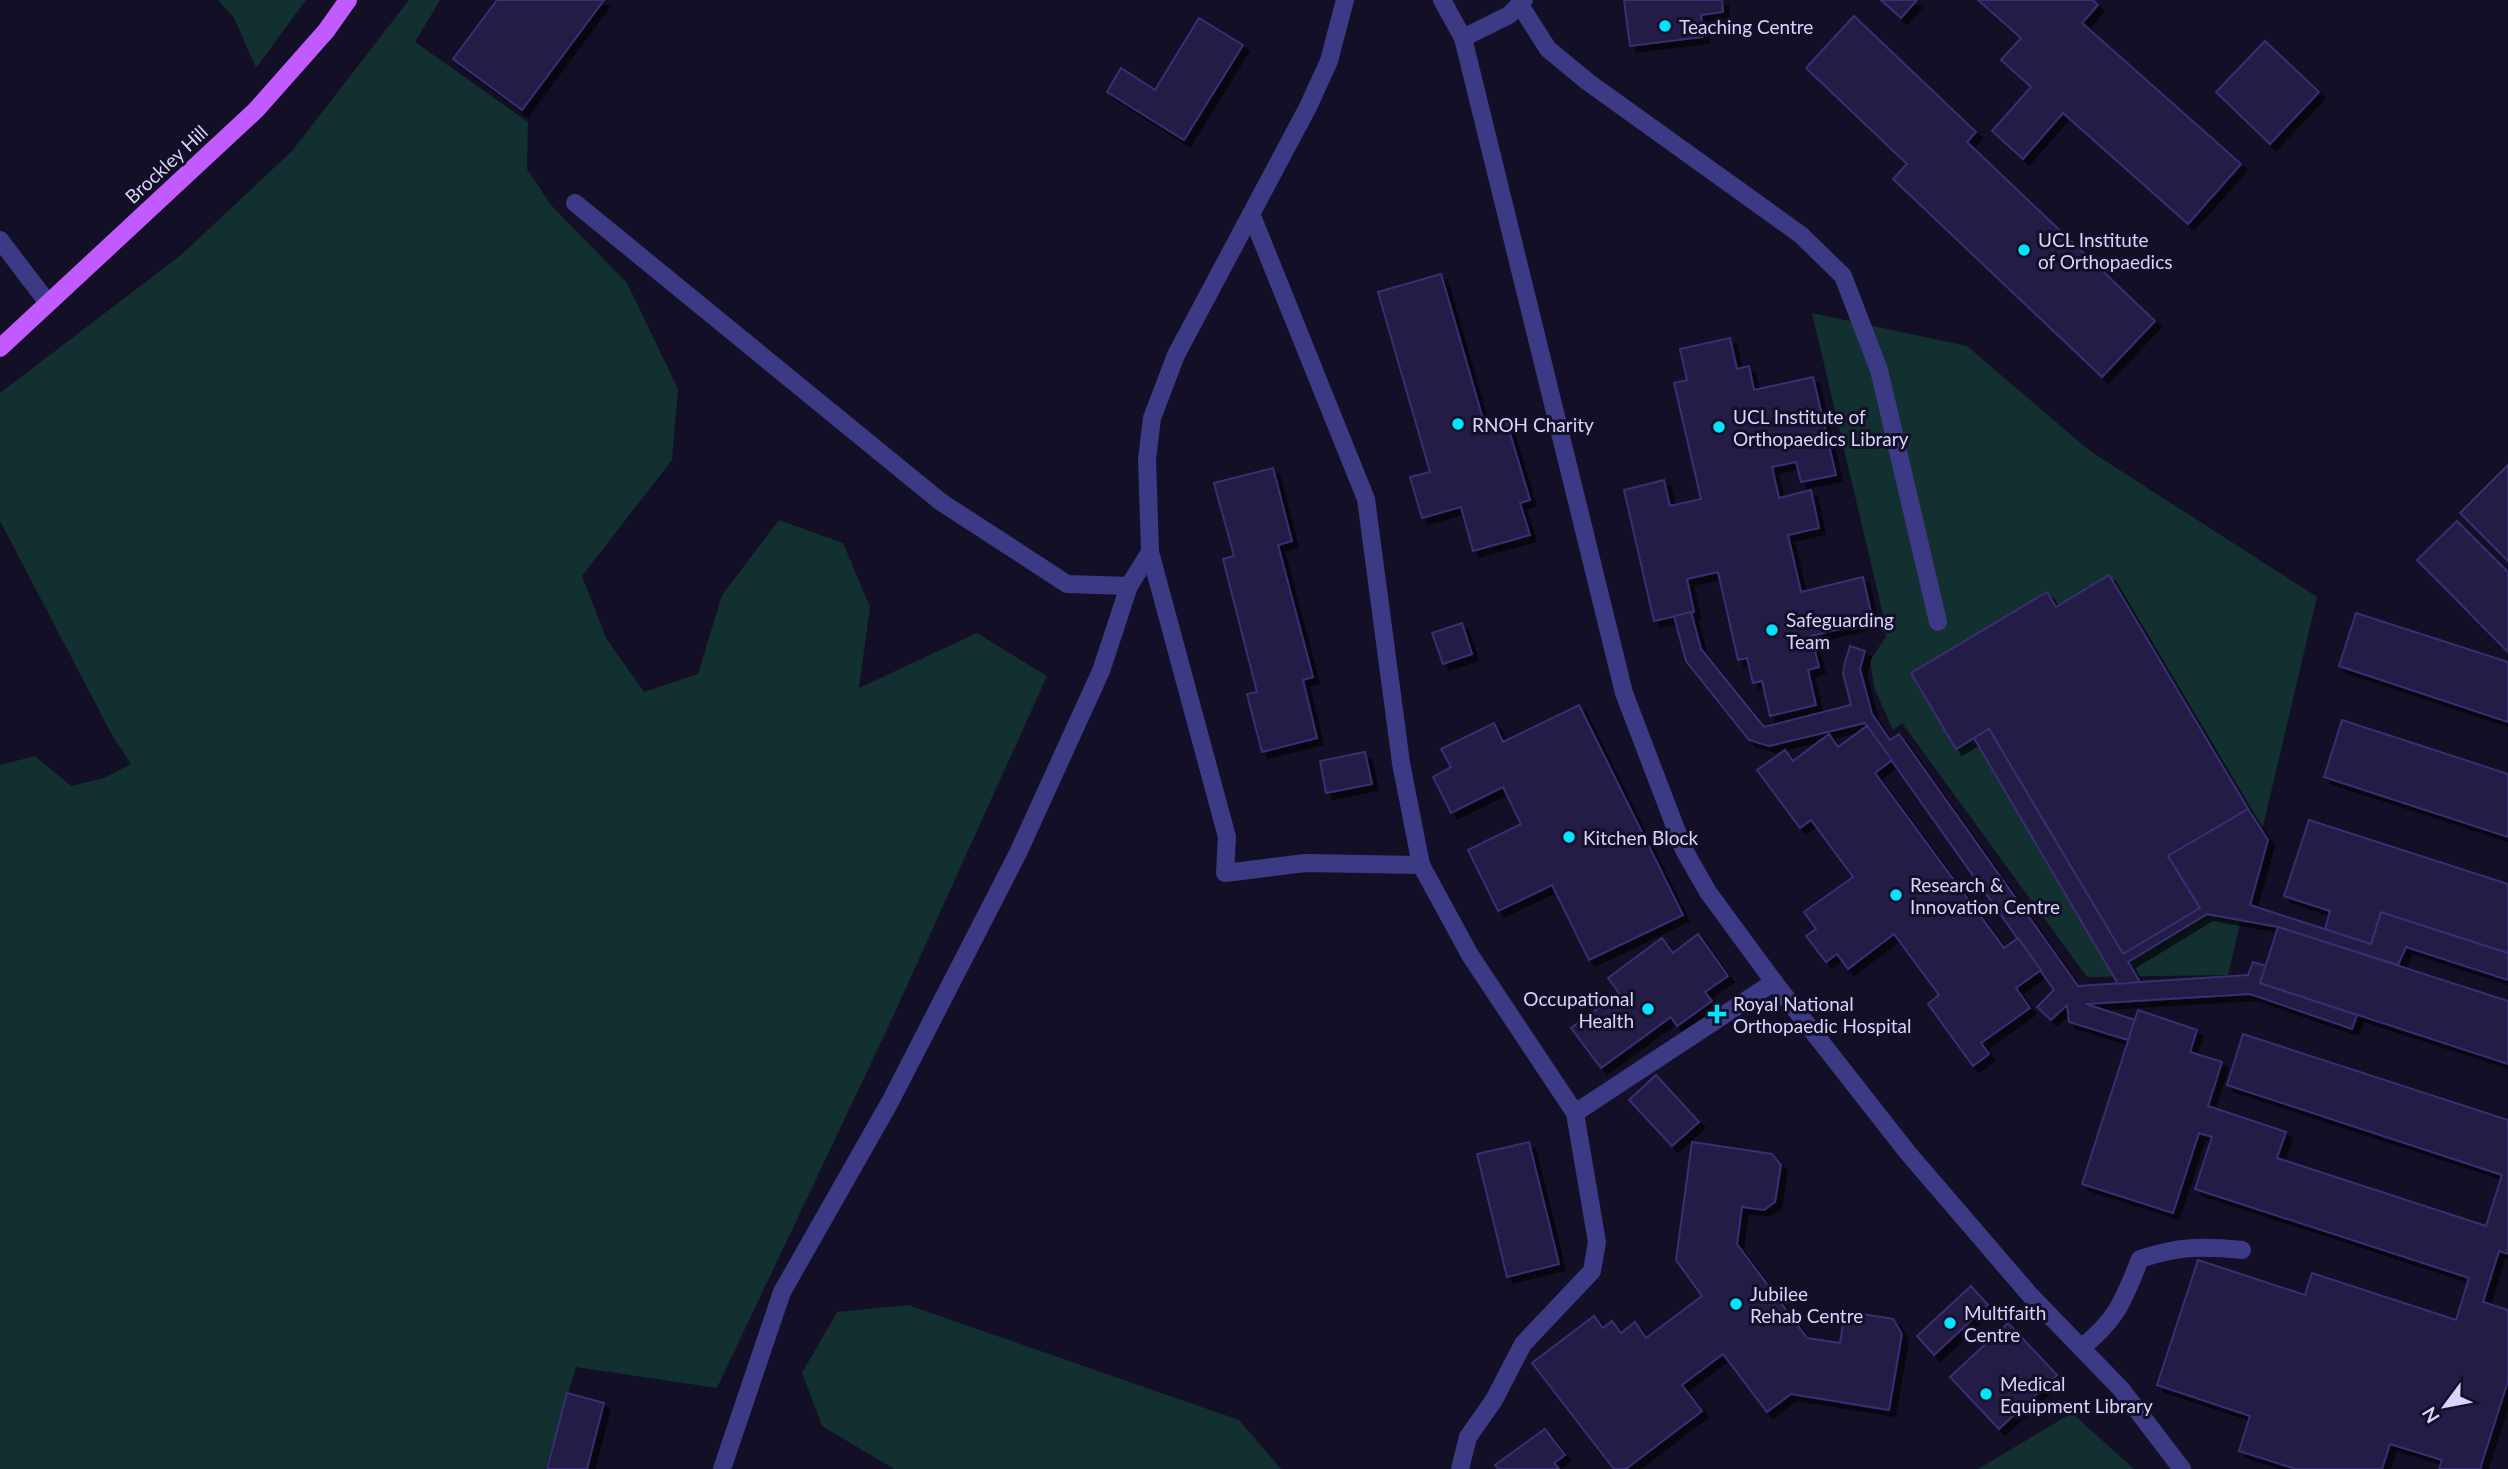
<svg xmlns="http://www.w3.org/2000/svg" width="2508" height="1469" font-family="Lato,sans-serif">
  <style>
    .green { fill: #12302f }
    .building { fill: #241b47; stroke: #3b2d73; stroke-width: 2; filter: url(#shadow) }
    .lines { fill: none; stroke-linecap: round; stroke-linejoin: round }
    .lane { stroke: #3d3a85; stroke-width: 18 }
    .primary { stroke: #c25bff; stroke-width: 18 }
    .poi-dot { fill: #00e5ff; stroke: #130f26; stroke-width: 2.5 }
    .labels { text-anchor: middle; dominant-baseline: central; stroke-width: 6; stroke-linejoin: round; paint-order: stroke }
    .poi-label { font-size: 19px; fill: #d9d4ff; stroke: #130f26; text-anchor: start }
    .street-label { font-size: 19px; fill: #d9d4ff; stroke: #130f26 }
  </style>
  <defs>
    <filter id="shadow"><feDropShadow dx="6" dy="6" stdDeviation="0" flood-color="#0009"/></filter>
  </defs>
  <rect width="100%" height="100%" fill="#130f26"/>
  <g class="green">
    <path d="M 218,0 L 306,0 L 256,68 L 234,18 Z"/>
    <path d="M 409,0 L 440,0 L 415,42 L 528,122 L 527,169 L 551,205 L 627,283 L 678,389 L 672,460 L 582,576 L 606,638 L 644,692 L 698,674 L 722,595 L 779,520 L 843,543 L 870,607 L 859,688 L 977,633 L 1047,676 L 891,1021 L 717,1388 L 576,1367 L 545,1469 L 0,1469 L 0,765 L 35,756 L 71,786 L 104,778 L 131,764 L 112,735 L 0,521 L 0,393 L 181,255 L 292,151 Z"/>
    <path d="M 1812,313 L 1967,346 L 2090,451 L 2317,597 L 2228,975 L 2087,977 L 1902,723 L 1893,730 L 1874,687 L 1870,660 L 1886,637 L 1885,623 Z"/>
    <path d="M 908,1305 L 1239,1420 L 1281,1469 L 894,1469 L 822,1426 L 802,1373 L 837,1312 Z"/>
    <path d="M 2072,1413 L 2134,1469 L 1978,1469 Z"/>
  </g>
  <g class="building">
    <path d="M 497,0 L 604,0 L 522,110 L 453,59 Z"/>
    <path d="M 1624,0 L 1722,0 L 1723,12 L 1701,15 L 1703,37 L 1630,46 Z"/>
    <path d="M 1881,0 L 1917,0 L 1901,18 Z"/>
    <path d="M 1978,0 L 2093,0 L 2098,5 L 2082,23 L 2241,164 L 2188,224 L 2063,113 L 2023,159 L 1992,131 L 2031,87 L 2001,60 L 2021,38 Z"/>
    <path d="M 1854,16 L 1976,132 L 1967,142 L 2155,321 L 2102,377 L 1893,179 L 1907,164 L 1806,68 Z"/>
    <path d="M 1199,18 L 1243,45 L 1184,140 L 1107,92 L 1121,68 L 1155,90 Z"/>
    <path d="M 2265,41 L 2319,92 L 2270,144 L 2216,92 Z"/>
    <path d="M 1441,274 L 1485,426 L 1506,420 L 1530,500 L 1520,503 L 1530,535 L 1473,551 L 1461,507 L 1422,518 L 1410,477 L 1430,472 L 1378,292 Z"/>
    <path d="M 1730,338 L 1737,369 L 1749,366 L 1754,390 L 1813,377 L 1836,475 L 1801,482 L 1796,462 L 1772,467 L 1779,498 L 1811,490 L 1819,528 L 1788,535 L 1801,592 L 1863,577 L 1873,621 L 1811,636 L 1819,667 L 1808,670 L 1816,705 L 1770,716 L 1762,681 L 1753,683 L 1747,658 L 1738,660 L 1718,572 L 1687,579 L 1694,612 L 1654,621 L 1624,490 L 1664,480 L 1670,506 L 1701,499 L 1674,383 L 1687,380 L 1680,349 Z"/>
    <path d="M 2508,465 L 2508,561 L 2460,513 Z"/>
    <path d="M 1273,468 L 1292,541 L 1278,545 L 1313,677 L 1303,680 L 1317,738 L 1262,752 L 1247,694 L 1257,692 L 1223,559 L 1234,556 L 1214,483 Z"/>
    <path d="M 2457,521 L 2508,572 L 2508,652 L 2417,560 Z"/>
    <path d="M 2109,575 L 2248,809 L 2168,856 L 2200,908 L 2123,954 L 1989,729 L 1956,749 L 1911,673 L 2047,592 L 2056,607 Z"/>
    <path d="M 1691,612 L 1701,649 L 1764,727 L 1851,705 L 1843,673 L 1845,662 L 1850,646 L 1865,651 L 1860,669 L 1872,714 L 1890,740 L 1899,734 L 2078,986 L 2248,975 L 2253,962 L 2266,966 L 2260,983 L 2357,1015 L 2352,1029 L 2250,994 L 2086,1004 L 2135,1020 L 2128,1040 L 2069,1022 L 2067,1005 L 2051,1020 L 2037,1007 L 2054,990 L 1865,723 L 1769,746 L 1749,740 L 1686,661 L 1674,616 Z"/>
    <path d="M 2356,613 L 2508,662 L 2508,722 L 2339,666 Z"/>
    <path d="M 1462,623 L 1472,654 L 1443,664 L 1432,633 Z"/>
    <path d="M 1579,705 L 1683,915 L 1589,960 L 1552,885 L 1498,911 L 1468,850 L 1521,824 L 1503,787 L 1451,813 L 1433,777 L 1451,767 L 1441,749 L 1494,723 L 1503,742 Z"/>
    <path d="M 2342,720 L 2508,774 L 2508,837 L 2324,777 Z"/>
    <path d="M 1867,726 L 1892,760 L 1875,773 L 2004,948 L 2018,938 L 2041,970 L 2016,988 L 2030,1008 L 1981,1043 L 1989,1054 L 1973,1066 L 1928,1004 L 1939,995 L 1894,934 L 1848,969 L 1837,954 L 1826,962 L 1806,936 L 1816,929 L 1804,912 L 1853,877 L 1811,820 L 1800,828 L 1757,770 L 1785,750 L 1793,761 L 1829,734 L 1838,747 Z"/>
    <path d="M 1989,729 L 2123,954 L 2200,908 L 2168,856 L 2248,809 L 2268,840 L 2250,905 L 2371,944 L 2381,912 L 2508,953 L 2508,980 L 2406,947 L 2398,965 L 2278,927 L 2207,914 L 2128,962 L 2140,982 L 2118,984 L 1974,738 Z"/>
    <path d="M 1365,752 L 1372,784 L 1326,793 L 1320,761 Z"/>
    <path d="M 2309,820 L 2508,884 L 2508,953 L 2381,912 L 2371,944 L 2325,929 L 2330,911 L 2284,896 Z"/>
    <path d="M 2278,927 L 2508,1001 L 2508,1064 L 2260,983 Z"/>
    <path d="M 1698,934 L 1728,976 L 1705,992 L 1712,1001 L 1677,1026 L 1671,1017 L 1601,1068 L 1571,1028 L 1619,993 L 1608,978 L 1662,938 L 1673,953 Z"/>
    <path d="M 2138,1010 L 2197,1030 L 2190,1052 L 2222,1062 L 2208,1106 L 2286,1132 L 2277,1158 L 2486,1226 L 2502,1175 L 2227,1085 L 2243,1034 L 2508,1120 L 2508,1254 L 2499,1251 L 2483,1302 L 2508,1310 L 2508,1381 L 2480,1469 L 2439,1469 L 2442,1460 L 2390,1444 L 2382,1469 L 2296,1469 L 2239,1451 L 2250,1416 L 2157,1385 L 2198,1260 L 2305,1295 L 2312,1273 L 2456,1320 L 2469,1278 L 2195,1189 L 2212,1137 L 2199,1133 L 2173,1213 L 2082,1184 Z"/>
    <path d="M 1656,1075 L 1699,1122 L 1672,1146 L 1629,1100 Z"/>
    <path d="M 1529,1142 L 1559,1264 L 1507,1277 L 1477,1154 Z"/>
    <path d="M 1692,1142 L 1772,1154 L 1781,1165 L 1775,1202 L 1764,1210 L 1742,1207 L 1737,1244 L 1807,1338 L 1840,1343 L 1843,1324 L 1856,1313 L 1893,1319 L 1902,1334 L 1889,1410 L 1791,1394 L 1767,1412 L 1723,1354 L 1682,1385 L 1702,1411 L 1626,1469 L 1614,1469 L 1532,1363 L 1594,1316 L 1603,1328 L 1612,1321 L 1621,1333 L 1635,1322 L 1646,1338 L 1702,1296 L 1676,1260 Z"/>
    <path d="M 1971,1286 L 1988,1305 L 1934,1355 L 1917,1336 Z"/>
    <path d="M 2008,1323 L 2057,1375 L 1999,1429 L 1950,1377 Z"/>
    <path d="M 567,1393 L 604,1403 L 587,1469 L 547,1469 Z"/>
    <path d="M 1545,1429 L 1565,1455 L 1554,1463 L 1559,1469 L 1498,1469 L 1495,1465 Z"/>
  </g>
  <g class="lines">
    <g class="lane">
      <path d="M 1442,0 L 1463,38 L 1624,693 L 1684,850 L 1708,892 L 1774,982 L 1908,1153 L 2030,1295 L 2121,1389 L 2182,1469"/>
      <path d="M 1520,5 L 1548,49 L 1588,82 L 1801,235 L 1843,276 L 1879,370 L 1938,622"/>
      <path d="M 1463,38 L 1509,15 L 1524,0"/>
      <path d="M 575,203 L 941,502 L 1067,584 L 1129,586 L 1150,552 L 1147,459 L 1152,418 L 1176,355 L 1308,107 L 1329,61 L 1345,0"/>
      <path d="M 0,240 L 48,303"/>
      <path d="M 1150,552 L 1227,837 L 1225,873 L 1305,863 L 1421,865 L 1401,763 L 1366,499 L 1252,216"/>
      <path d="M 1421,865 L 1470,955 L 1575,1113 L 1597,1242 L 1592,1271 L 1523,1344 L 1494,1400 L 1468,1437 L 1460,1469"/>
      <path d="M 1575,1113 L 1774,982"/>
      <path d="M 2082,1347 C 2117,1320 2124,1299 2140,1259 C 2179,1246 2202,1246 2242,1250"/>
      <path d="M 722,1469 L 782,1292 L 890,1102 L 1018,853 L 1101,671 L 1129,586"/>
    </g>
    <path class="primary" d="M 0,348 L 256,110 L 326,31 L 348,0"/>
  </g>
  <g class="poi-dot">
    <circle cx="1665" cy="26" r="7"/>
    <circle cx="2024" cy="250" r="7"/>
    <circle cx="1458" cy="424" r="7"/>
    <circle cx="1719" cy="427" r="7"/>
    <circle cx="1772" cy="630" r="7"/>
    <circle cx="1569" cy="837" r="7"/>
    <circle cx="1896" cy="895" r="7"/>
    <circle cx="1648" cy="1009" r="7"/>
    <path d="M1713.5 1003.5h7v7h7v7h-7v7h-7v-7h-7v-7h7z"/>
    <circle cx="1736" cy="1304" r="7"/>
    <circle cx="1950" cy="1323" r="7"/>
    <circle cx="1986" cy="1394" r="7"/>
  </g>
  <g class="labels">
    <g class="poi-label">
      <text x="1679" y="26">Teaching Centre</text>
      <text x="2038" y="239">UCL Institute<tspan x="2038" dy="22">of Orthopaedics</tspan></text>
      <text x="1733" y="416">UCL Institute of<tspan x="1733" dy="22">Orthopaedics Library</tspan></text>
      <text x="1472" y="424">RNOH Charity</text>
      <text x="1786" y="619">Safeguarding<tspan x="1786" dy="22">Team</tspan></text>
      <text x="1583" y="837">Kitchen Block</text>
      <text x="1910" y="884">Research &amp;<tspan x="1910" dy="22">Innovation Centre</tspan></text>
      <text x="1634" y="998" text-anchor="end">Occupational<tspan x="1634" dy="22">Health</tspan></text>
      <text x="1733" y="1003">Royal National<tspan x="1733" dy="22">Orthopaedic Hospital</tspan></text>
      <text x="1750" y="1293">Jubilee<tspan x="1750" dy="22">Rehab Centre</tspan></text>
      <text x="1964" y="1312">Multifaith<tspan x="1964" dy="22">Centre</tspan></text>
      <text x="2000" y="1383">Medical<tspan x="2000" dy="22">Equipment Library</tspan></text>
    </g>
    <g class="street-label">
      <text transform="translate(166 164) rotate(-43)">Brockley Hill</text>
    </g>
  </g>
  <g transform="translate(2445 1406) rotate(238)" stroke="#130f26" stroke-width="5" paint-order="stroke">
  <path d="M0-5L12 26L0 18L-12 26Z" fill="#d9d4ff"/>
  <text y="-10" font-size="19" font-weight="bold" text-anchor="middle" fill="#d9d4ff">N</text>
  </g>
</svg>
